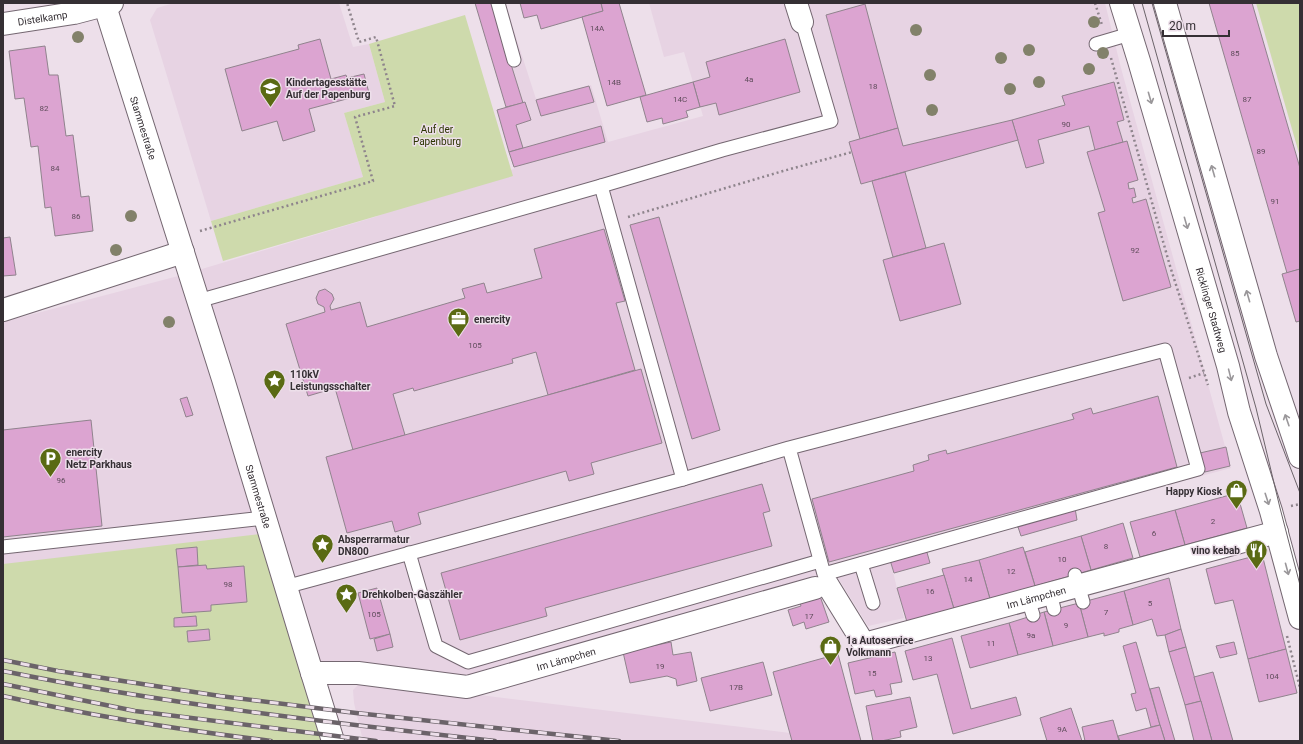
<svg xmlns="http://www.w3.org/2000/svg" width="1303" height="744" font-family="Roboto,sans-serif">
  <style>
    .built { fill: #e7d3e3 }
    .green { fill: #cedaac }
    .building { fill: #dca4d1; stroke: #90838d }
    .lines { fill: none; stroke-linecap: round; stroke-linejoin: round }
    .service-casing { stroke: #746771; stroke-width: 15 }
    .minor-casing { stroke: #746771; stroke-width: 24 }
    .tertiary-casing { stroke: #746771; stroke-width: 24 }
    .path { stroke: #8e848c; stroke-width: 2.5; stroke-dasharray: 2 3; stroke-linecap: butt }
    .service { stroke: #fff; stroke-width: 13 }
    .minor { stroke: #fff; stroke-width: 22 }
    .tertiary { stroke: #fff; stroke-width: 22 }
    .tram { stroke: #6b6369; stroke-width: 1 }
    .rail-casing { stroke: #6b6369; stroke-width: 4.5 }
    .rail { stroke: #eddfea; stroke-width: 3; stroke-dasharray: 9; stroke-linecap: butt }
    .tree { fill: #82816a }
    .oneway { stroke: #9a979a }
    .labels { text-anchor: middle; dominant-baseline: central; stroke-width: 3; stroke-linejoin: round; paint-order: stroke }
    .number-label { font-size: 8px; fill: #5f4c5b }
    .street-label { font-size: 10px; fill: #352f34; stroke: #eddfea }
    .poi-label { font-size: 10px; font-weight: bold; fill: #352f34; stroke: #eddfea; text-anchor: start }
    .park-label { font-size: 10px; fill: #2b3401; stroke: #eddfea }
  </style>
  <rect width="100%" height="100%" fill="#eddfea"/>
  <g class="built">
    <path d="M 174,3 L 339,3 L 353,47 L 369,44 L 385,102 L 344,113 L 363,177 L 211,221 L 150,20 L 157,8 Z"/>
    <path d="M 475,3 L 505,3 L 536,99 L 591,85 L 608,142 L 703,116 L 684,52 L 664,57 L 649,3 L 1105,3 L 1121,68 L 1231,468 L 890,559 L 904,618 L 868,626 L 835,573 L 479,695 L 790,733 L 792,741 L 363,741 L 354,703 L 353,690 L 359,684 L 363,683 L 3,564 L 3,322 L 182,275 L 375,217 L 440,191 L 514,169 L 497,110 L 506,107 Z"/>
  </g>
  <g class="green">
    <path d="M 1256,3 L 1300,3 L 1300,157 Z"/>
    <path d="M 465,15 L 513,176 L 223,261 L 211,221 L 363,177 L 344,113 L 385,102 L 369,44 Z"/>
    <path d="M 268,533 L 333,741 L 3,741 L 3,564 Z"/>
  </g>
  <g class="building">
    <path d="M 475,3 L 492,3 L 523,103 L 506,107 Z"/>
    <path d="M 520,3 L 601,3 L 603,11 L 541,29 L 537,15 L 524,18 Z"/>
    <path d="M 601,3 L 619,3 L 646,95 L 607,106 L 582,17 L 603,11 Z"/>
    <path d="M 1209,3 L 1252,3 L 1300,168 L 1300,269 L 1287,273 Z"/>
    <path d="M 865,4 L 898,128 L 860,139 L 826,15 Z"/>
    <path d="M 320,39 L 331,79 L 346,75 L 347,78 L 364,74 L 369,93 L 309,109 L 315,131 L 283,141 L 277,121 L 242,131 L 225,69 L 299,49 L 298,45 Z"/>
    <path d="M 785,39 L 800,92 L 719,115 L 716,103 L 700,107 L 693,82 L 710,77 L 706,62 Z"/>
    <path d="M 45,46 L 49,75 L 58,75 L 66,136 L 73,135 L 81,197 L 89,196 L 93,231 L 55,236 L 51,207 L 45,208 L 38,146 L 31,147 L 24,98 L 15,99 L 9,51 Z"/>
    <path d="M 693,82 L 700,107 L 686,111 L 688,117 L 663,124 L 662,118 L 647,122 L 640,97 Z"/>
    <path d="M 1114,82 L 1124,120 L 1117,122 L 1123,142 L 1095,150 L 1089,126 L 1038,140 L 1044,163 L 1026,168 L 1012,120 L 1065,105 L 1062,96 Z"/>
    <path d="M 589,86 L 594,102 L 541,116 L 536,100 Z"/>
    <path d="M 525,102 L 531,120 L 516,125 L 523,148 L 509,152 L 497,110 Z"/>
    <path d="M 1012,120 L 1018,140 L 861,184 L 849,142 L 898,128 L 903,146 Z"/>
    <path d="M 601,126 L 605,142 L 514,167 L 509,152 Z"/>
    <path d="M 1127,141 L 1138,180 L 1128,183 L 1129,189 L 1134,188 L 1136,197 L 1132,198 L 1133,203 L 1146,199 L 1171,287 L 1123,301 L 1098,213 L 1105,211 L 1087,152 Z"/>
    <path d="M 905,172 L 926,248 L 893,257 L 872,181 Z"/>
    <path d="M 659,217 L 720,430 L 692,439 L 630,225 Z"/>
    <path d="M 604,229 L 625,301 L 616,303 L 635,370 L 548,395 L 536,352 L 512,359 L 513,363 L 414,391 L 413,388 L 393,394 L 405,435 L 353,450 L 335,388 L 308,396 L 286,324 L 325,312 L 324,307 L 318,304 L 316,298 L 319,291 L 325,289 L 332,294 L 334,299 L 330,306 L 331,310 L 360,302 L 367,327 L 465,298 L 462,289 L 484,283 L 487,293 L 542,278 L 534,249 Z"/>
    <path d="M 10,237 L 16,275 L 3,276 L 3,238 Z"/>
    <path d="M 944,243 L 961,304 L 900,321 L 883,260 Z"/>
    <path d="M 1300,269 L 1300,321 L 1296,322 L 1282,274 Z"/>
    <path d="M 641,369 L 662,443 L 591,463 L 594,474 L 569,481 L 566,471 L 418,513 L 421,524 L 395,532 L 392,521 L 347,533 L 326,457 Z"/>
    <path d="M 1158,396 L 1177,467 L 829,562 L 812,499 L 914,471 L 913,465 L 929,460 L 928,455 L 946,450 L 947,454 L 1074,419 L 1072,414 L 1091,408 L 1093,414 Z"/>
    <path d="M 187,397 L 193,415 L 186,417 L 180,399 Z"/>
    <path d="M 91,420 L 102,526 L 3,537 L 3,430 Z"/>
    <path d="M 1226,447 L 1230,466 L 1205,472 L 1200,453 Z"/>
    <path d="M 762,484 L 770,511 L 763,513 L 772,546 L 545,608 L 547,616 L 460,640 L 441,573 Z"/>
    <path d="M 1237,493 L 1247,528 L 1185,545 L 1175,510 Z"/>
    <path d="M 1075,508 L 1077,520 L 1021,536 L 1017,524 Z"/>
    <path d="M 1175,510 L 1185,545 L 1140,557 L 1130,522 Z"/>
    <path d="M 1123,523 L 1133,558 L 1091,570 L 1081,536 Z"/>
    <path d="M 1081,536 L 1091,570 L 1035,586 L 1025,552 Z"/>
    <path d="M 197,547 L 198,565 L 178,567 L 176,549 Z"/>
    <path d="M 1023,547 L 1035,586 L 990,599 L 979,560 Z"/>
    <path d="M 926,549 L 930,563 L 894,573 L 890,560 Z"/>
    <path d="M 1262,554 L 1286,649 L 1248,659 L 1233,600 L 1215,604 L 1206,569 Z"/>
    <path d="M 979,560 L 990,599 L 954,609 L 942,569 Z"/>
    <path d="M 206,565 L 207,569 L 244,566 L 247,602 L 211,605 L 211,611 L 182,613 L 178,567 Z"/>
    <path d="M 944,575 L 954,609 L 907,622 L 897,588 Z"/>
    <path d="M 1169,578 L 1181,629 L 1165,635 L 1157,636 L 1152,619 L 1133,625 L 1124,591 Z"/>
    <path d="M 377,588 L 390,634 L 370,639 L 358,593 Z"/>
    <path d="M 1124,591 L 1133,625 L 1119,629 L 1119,632 L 1104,636 L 1104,633 L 1088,637 L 1079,603 Z"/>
    <path d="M 819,593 L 829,622 L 806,629 L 804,622 L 793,626 L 788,610 L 801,606 L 799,600 Z"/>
    <path d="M 1079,603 L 1088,637 L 1053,646 L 1044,612 Z"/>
    <path d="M 1044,612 L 1053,646 L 1018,655 L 1009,623 Z"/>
    <path d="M 196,616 L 197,626 L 174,627 L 174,618 Z"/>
    <path d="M 1009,623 L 1018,655 L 970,668 L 961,636 Z"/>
    <path d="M 209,629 L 210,640 L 188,642 L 187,631 Z"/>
    <path d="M 1181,629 L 1186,647 L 1169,652 L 1165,635 Z"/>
    <path d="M 390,634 L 393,647 L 377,651 L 374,639 Z"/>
    <path d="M 952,638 L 971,709 L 1016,697 L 1021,715 L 953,734 L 937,674 L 913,680 L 905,651 Z"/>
    <path d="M 671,642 L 673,655 L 691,652 L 697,681 L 677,686 L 676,679 L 667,676 L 630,683 L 623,652 Z"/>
    <path d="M 1136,642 L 1160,725 L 1151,727 L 1146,708 L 1136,711 L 1131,694 L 1136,693 L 1123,646 Z"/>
    <path d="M 1234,642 L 1237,654 L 1220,658 L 1216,646 Z"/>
    <path d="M 1186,647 L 1201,701 L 1185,705 L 1169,652 Z"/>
    <path d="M 1286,649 L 1297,693 L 1259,702 L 1248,659 Z"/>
    <path d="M 895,652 L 902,682 L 890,684 L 892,694 L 876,697 L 874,690 L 855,694 L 848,663 Z"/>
    <path d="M 838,654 L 861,741 L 792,741 L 773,672 Z"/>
    <path d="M 763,662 L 772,695 L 710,711 L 701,678 Z"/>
    <path d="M 1213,672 L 1233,741 L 1212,741 L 1194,677 Z"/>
    <path d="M 1159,687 L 1175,741 L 1165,741 L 1160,725 L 1150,689 Z"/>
    <path d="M 910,697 L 917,727 L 900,731 L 901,737 L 881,741 L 873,741 L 866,706 Z"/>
    <path d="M 1201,701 L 1212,741 L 1194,741 L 1185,705 Z"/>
    <path d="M 1071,708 L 1082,741 L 1047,741 L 1040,718 Z"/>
    <path d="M 1113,720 L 1119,741 L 1085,741 L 1082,727 Z"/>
    <path d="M 1160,725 L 1165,741 L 1120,741 L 1118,736 Z"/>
  </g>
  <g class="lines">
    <defs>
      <g id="service">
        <path d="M 498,3 L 514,60"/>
        <path d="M 1096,44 L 1130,34"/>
        <path d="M 601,186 L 683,479"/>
        <path d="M 198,301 L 601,186 L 722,150 L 831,121 L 802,22"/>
        <path d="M 3,547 L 264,518"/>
        <path d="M 409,553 L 436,646 L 468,662 L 820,561"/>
        <path d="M 861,564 L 873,603"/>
        <path d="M 1075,575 L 1083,602"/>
        <path d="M 285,587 L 683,479 L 789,448 L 1165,350 L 1198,469 L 824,574 L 789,448"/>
        <path d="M 1050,593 L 1054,609"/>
        <path d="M 1028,599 L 1033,615"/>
      </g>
      <g id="minor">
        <path d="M 796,3 L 802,22"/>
        <path id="s1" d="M 3,24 L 74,13 L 112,3"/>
        <path d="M 3,310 L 183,252"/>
        <path id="s2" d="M 827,584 L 864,644 C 1001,607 1139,569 1277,532"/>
        <path id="s3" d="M 333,741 L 312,673 L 358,673 L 467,687 L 815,588"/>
      </g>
      <g id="tertiary">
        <path id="s4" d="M 104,3 L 223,379 L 312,673"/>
        <path id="s5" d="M 1121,3 L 1139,61 L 1228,366 L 1239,412 L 1271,511 L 1300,618"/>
        <path d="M 1165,3 L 1266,356 L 1300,457"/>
      </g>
    </defs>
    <use href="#service" class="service-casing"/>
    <use href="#minor" class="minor-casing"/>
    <use href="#tertiary" class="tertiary-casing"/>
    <g class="path">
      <path d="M 1095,3 L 1102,25"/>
      <path d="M 1111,58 L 1170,266 L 1208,385"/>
      <path d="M 628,217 L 783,171 L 852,152"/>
      <path d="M 200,231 L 373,181 L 355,117 L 395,106 L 376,37 L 359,42 L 347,3"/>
      <path d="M 1189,378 L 1204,373"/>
      <path d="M 1291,506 L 1300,504"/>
      <path d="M 1287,636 L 1300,688"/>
    </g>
    <use href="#service" class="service"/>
    <use href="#minor" class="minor"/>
    <use href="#tertiary" class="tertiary"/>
    <g class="tram">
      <path d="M 1142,3 L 1256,408 L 1280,508 L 1300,585"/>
      <path d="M 1152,3 L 1266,404 L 1300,493"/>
    </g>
    <defs>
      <g id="rail">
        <path d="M 3,660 L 58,671 L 220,696 L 356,713 L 619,741"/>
        <path d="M 3,671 C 166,704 331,723 495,741"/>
        <path d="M 3,684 L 135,711 L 376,741"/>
        <path d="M 3,696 C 91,716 181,730 271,741"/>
      </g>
    </defs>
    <use href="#rail" class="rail-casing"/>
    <use href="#rail" class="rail"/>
  </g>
  <g class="tree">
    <circle cx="1094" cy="22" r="6"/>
    <circle cx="916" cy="30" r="6"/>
    <circle cx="78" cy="37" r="6"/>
    <circle cx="1029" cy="50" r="6"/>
    <circle cx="1103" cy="53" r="6"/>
    <circle cx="1001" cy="58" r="6"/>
    <circle cx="1089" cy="69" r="6"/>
    <circle cx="930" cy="75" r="6"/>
    <circle cx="1039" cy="82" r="6"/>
    <circle cx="1010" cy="89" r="6"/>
    <circle cx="932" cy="110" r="6"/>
    <circle cx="131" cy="216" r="6"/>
    <circle cx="116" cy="250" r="6"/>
    <circle cx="169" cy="322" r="6"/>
  </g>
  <defs><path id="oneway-shaft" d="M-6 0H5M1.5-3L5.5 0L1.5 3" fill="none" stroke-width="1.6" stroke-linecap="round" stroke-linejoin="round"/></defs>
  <g class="oneway">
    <use href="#oneway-shaft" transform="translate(1150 98) rotate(74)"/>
    <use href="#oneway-shaft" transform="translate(1213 171) rotate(-106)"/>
    <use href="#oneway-shaft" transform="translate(1186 223) rotate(74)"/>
    <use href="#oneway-shaft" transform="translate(1248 296) rotate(-106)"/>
    <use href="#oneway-shaft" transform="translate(1230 375) rotate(76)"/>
    <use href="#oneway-shaft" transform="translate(1287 420) rotate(-109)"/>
    <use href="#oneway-shaft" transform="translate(1267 499) rotate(72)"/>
    <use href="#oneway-shaft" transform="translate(1287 569) rotate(75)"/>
  </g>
  <defs>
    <symbol id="school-pin" viewBox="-11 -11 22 30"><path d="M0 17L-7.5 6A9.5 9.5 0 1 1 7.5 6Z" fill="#5a6a13" stroke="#eddfea"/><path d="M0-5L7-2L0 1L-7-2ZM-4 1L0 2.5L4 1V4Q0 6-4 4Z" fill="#fff"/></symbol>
    <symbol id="office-pin" viewBox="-11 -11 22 30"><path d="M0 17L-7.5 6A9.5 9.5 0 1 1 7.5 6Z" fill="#5a6a13" stroke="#eddfea"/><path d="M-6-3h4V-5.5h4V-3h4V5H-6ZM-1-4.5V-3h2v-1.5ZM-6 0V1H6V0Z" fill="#fff"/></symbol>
    <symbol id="sight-pin" viewBox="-11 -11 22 30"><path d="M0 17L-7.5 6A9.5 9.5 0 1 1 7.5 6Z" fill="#5a6a13" stroke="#eddfea"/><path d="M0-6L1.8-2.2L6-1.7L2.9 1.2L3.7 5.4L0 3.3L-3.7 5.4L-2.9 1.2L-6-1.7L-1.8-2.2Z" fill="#fff"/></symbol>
    <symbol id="parking-pin" viewBox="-11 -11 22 30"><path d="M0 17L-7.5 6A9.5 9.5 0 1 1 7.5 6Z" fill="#5a6a13" stroke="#eddfea"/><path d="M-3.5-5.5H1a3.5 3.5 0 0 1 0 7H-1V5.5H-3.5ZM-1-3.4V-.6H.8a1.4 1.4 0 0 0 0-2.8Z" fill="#fff"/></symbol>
    <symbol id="shop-pin" viewBox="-11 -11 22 30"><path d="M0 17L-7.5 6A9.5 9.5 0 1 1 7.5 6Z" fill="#5a6a13" stroke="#eddfea"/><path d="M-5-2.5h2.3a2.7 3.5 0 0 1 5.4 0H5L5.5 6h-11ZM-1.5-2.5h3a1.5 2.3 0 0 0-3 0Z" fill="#fff"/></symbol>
    <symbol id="restaurant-pin" viewBox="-11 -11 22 30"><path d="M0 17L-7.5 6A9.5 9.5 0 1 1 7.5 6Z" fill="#5a6a13" stroke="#eddfea"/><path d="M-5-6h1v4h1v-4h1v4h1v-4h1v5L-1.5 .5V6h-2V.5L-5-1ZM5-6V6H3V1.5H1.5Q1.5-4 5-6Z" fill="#fff"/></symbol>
  </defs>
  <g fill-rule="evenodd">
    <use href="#school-pin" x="258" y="76" width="25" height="34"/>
    <use href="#office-pin" x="446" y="306" width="25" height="34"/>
    <use href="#sight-pin" x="262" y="368" width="25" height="34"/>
    <use href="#parking-pin" x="38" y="446" width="25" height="34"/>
    <use href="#shop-pin" x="1224" y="478" width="25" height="34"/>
    <use href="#sight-pin" x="310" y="532" width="25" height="34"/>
    <use href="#restaurant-pin" x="1244" y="538" width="25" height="34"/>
    <use href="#sight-pin" x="334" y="582" width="25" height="34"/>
    <use href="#shop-pin" x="818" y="634" width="25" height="34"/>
  </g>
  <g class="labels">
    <g class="number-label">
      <text x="597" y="28">14A</text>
      <text x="1235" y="53">85</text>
      <text x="749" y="79">4a</text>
      <text x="614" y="82">14B</text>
      <text x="873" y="86">18</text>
      <text x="680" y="99">14C</text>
      <text x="1247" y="99">87</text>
      <text x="44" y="108">82</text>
      <text x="1066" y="124">90</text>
      <text x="1261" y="151">89</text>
      <text x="55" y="168">84</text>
      <text x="1275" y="201">91</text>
      <text x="76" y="216">86</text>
      <text x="1135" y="250">92</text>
      <text x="475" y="345">105</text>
      <text x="61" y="480">96</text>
      <text x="1213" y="521">2</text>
      <text x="1154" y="533">6</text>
      <text x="1106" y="546">8</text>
      <text x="1062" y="559">10</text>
      <text x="1011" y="571">12</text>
      <text x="968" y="579">14</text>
      <text x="228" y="584">98</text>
      <text x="930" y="591">16</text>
      <text x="1150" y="603">5</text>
      <text x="1106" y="612">7</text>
      <text x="374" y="614">105</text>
      <text x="809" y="616">17</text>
      <text x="1066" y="625">9</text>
      <text x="1031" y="635">9a</text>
      <text x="991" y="643">11</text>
      <text x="928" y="658">13</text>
      <text x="660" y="666">19</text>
      <text x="872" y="673">15</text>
      <text x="1272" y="676">104</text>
      <text x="736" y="687">17B</text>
      <text x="1062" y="729">9A</text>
    </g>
    <g class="street-label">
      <text stroke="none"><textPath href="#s1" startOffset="40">Distelkamp</textPath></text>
      <text stroke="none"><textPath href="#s4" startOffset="131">Stammestraße</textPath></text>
      <text stroke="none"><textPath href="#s5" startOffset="320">Ricklinger Stadtweg</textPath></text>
      <text stroke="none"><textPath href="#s4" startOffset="517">Stammestraße</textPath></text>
      <text stroke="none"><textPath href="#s2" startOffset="249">Im Lämpchen</textPath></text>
      <text stroke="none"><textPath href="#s3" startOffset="330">Im Lämpchen</textPath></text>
    </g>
    <g class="poi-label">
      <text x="286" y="82">Kindertagesstätte<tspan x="286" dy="12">Auf der Papenburg</tspan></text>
      <text x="474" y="319">enercity</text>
      <text x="290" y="374">110kV<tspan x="290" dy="12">Leistungsschalter</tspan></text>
      <text x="66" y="452">enercity<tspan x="66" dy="12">Netz Parkhaus</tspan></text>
      <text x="1222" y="491" text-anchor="end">Happy Kiosk</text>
      <text x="338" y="539">Absperrarmatur<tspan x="338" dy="12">DN800</tspan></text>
      <text x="1240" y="550" text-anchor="end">vino kebab</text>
      <text x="362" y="594">Drehkolben-Gaszähler</text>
      <text x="846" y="640">1a Autoservice<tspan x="846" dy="12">Volkmann</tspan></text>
    </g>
    <g class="park-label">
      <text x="437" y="129">Auf der<tspan x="437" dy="12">Papenburg</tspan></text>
    </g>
  </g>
  <rect width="1303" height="744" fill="none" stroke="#352f34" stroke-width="8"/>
  <path d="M1163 30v6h66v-6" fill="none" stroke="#352f34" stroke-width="2"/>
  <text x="1169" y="30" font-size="12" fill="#352f34" stroke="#eddfea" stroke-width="3" paint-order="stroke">20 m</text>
</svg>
